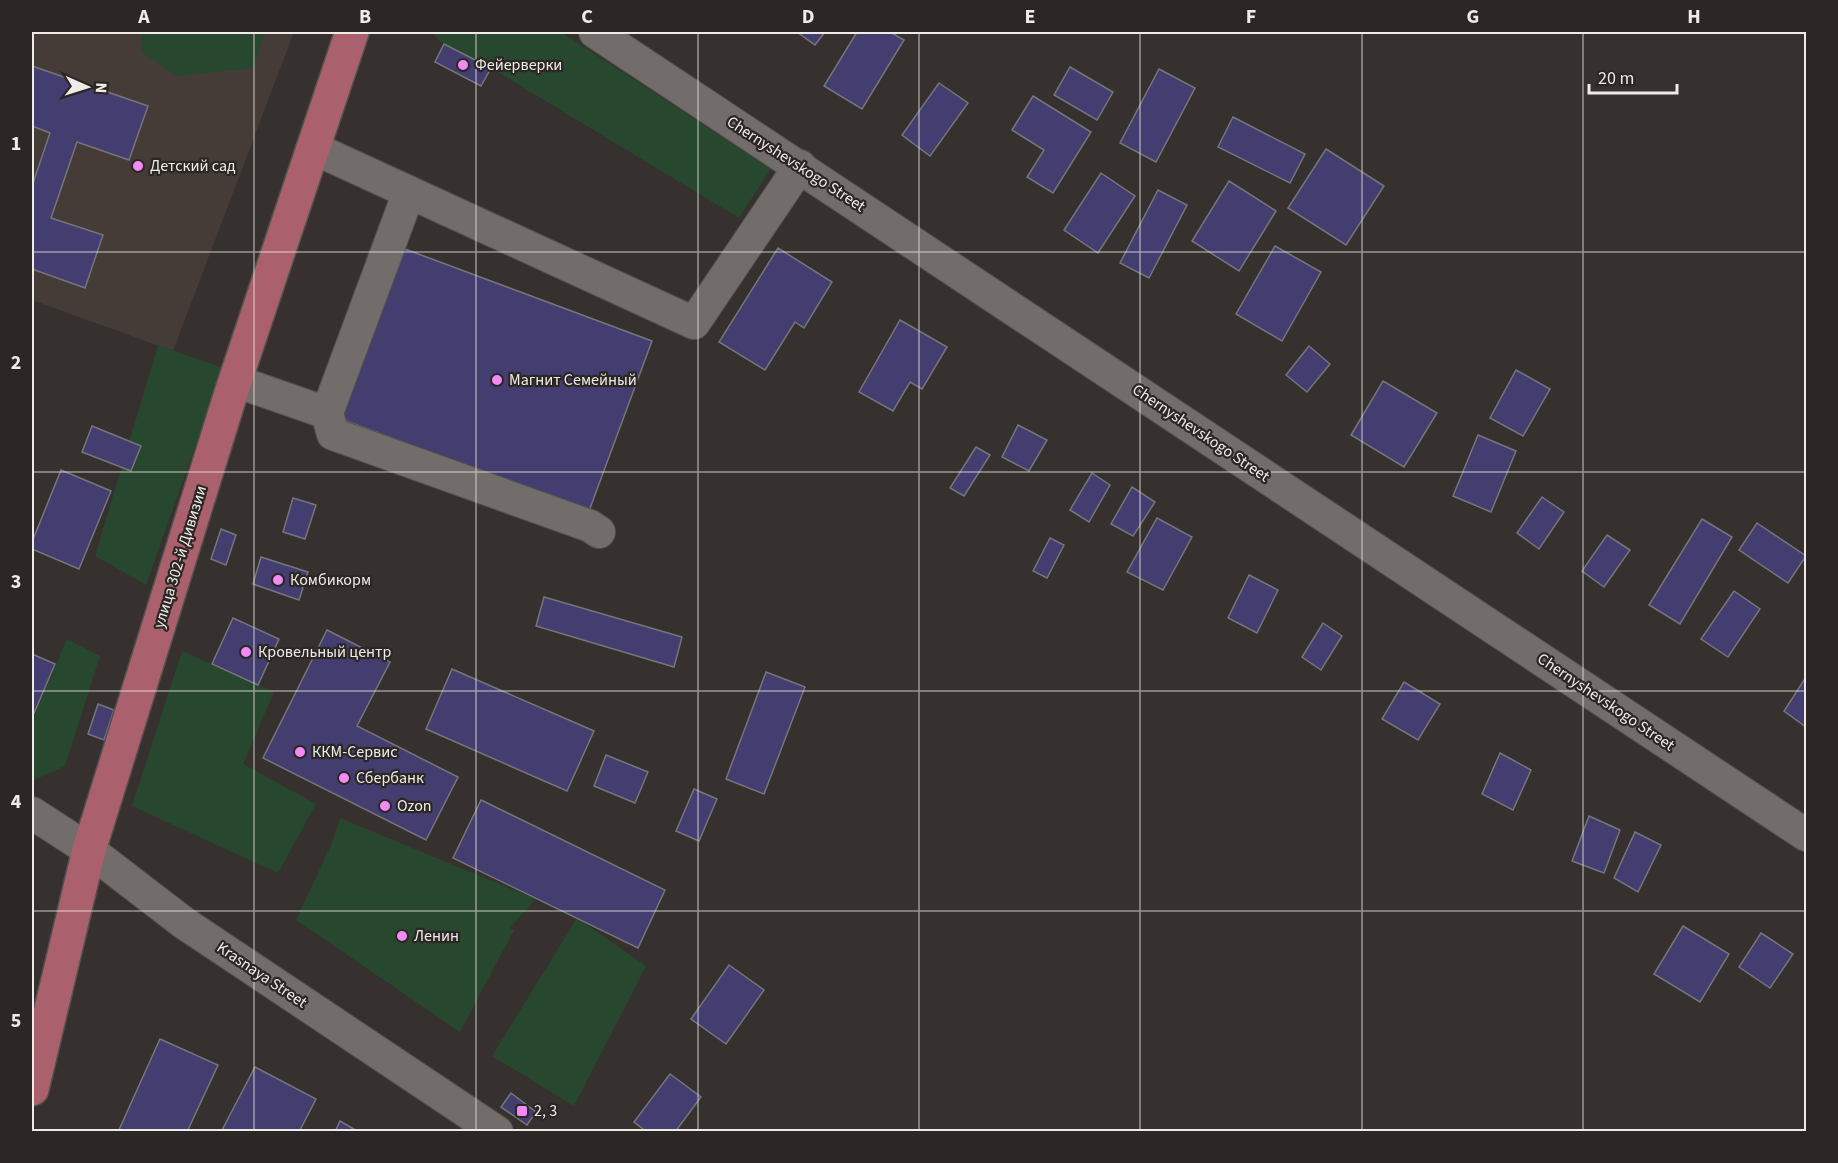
<svg xmlns="http://www.w3.org/2000/svg" width="1838" height="1163" font-family="'Source Sans 3',sans-serif">
  <style>
    .built { fill: #453b37 }
    .green { fill: #27472e }
    .building { fill: #433e6f; stroke: #75757a; stroke-width: 1.5 }
    .lines { fill: none; stroke-linecap: round; stroke-linejoin: round }
    .minor-casing { stroke: #53504e; stroke-width: 34 }
    .major-casing { stroke: #53504e; stroke-width: 36 }
    .minor { stroke: #726c6a; stroke-width: 32 }
    .major { stroke: #aa616d; stroke-width: 33 }
    .grid { fill: none; stroke: #eeebe9; stroke-width: 1.5; stroke-opacity: 0.55 }
    .poi-dot { fill: #f18af4; stroke: #2c2725; stroke-width: 2 }
    .labels { text-anchor: middle; dominant-baseline: central; stroke-width: 4.5; stroke-linejoin: round; paint-order: stroke }
    .poi-label { font-size: 16px; fill: #eeebe9; stroke: #2c2725; text-anchor: start }
    .street-label { font-size: 16px; fill: #eeebe9; stroke: #2c2725 }
    .neatline { fill: none; stroke: #eeebe9; stroke-width: 2 }
    .grid-label { font-size: 20px; text-anchor: middle; font-weight: bold; fill: #eeebe9 }
  </style>
  <rect width="100%" height="100%" fill="#36312f"/>
  <path class="built" d="M 32,32 L 294,32 L 173,351 L 32,300 Z"/>
  <g class="green">
    <path d="M 142,32 L 265,32 L 253,68 L 176,76 L 141,52 Z"/>
    <path d="M 436,32 L 561,32 L 771,169 L 739,218 L 491,68 L 444,44 L 435,36 Z"/>
    <path d="M 158,345 L 223,368 L 146,585 L 95,556 Z"/>
    <path d="M 67,639 L 100,656 L 65,766 L 32,781 L 32,721 Z"/>
    <path d="M 182,651 L 274,692 L 243,764 L 316,804 L 278,873 L 132,806 Z"/>
    <path d="M 340,818 L 536,899 L 510,928 L 514,930 L 460,1032 L 296,920 L 332,843 Z"/>
    <path d="M 577,918 L 646,966 L 574,1106 L 492,1056 Z"/>
  </g>
  <g class="building">
    <path d="M 797,32 L 825,32 L 815,45 Z"/>
    <path d="M 857,32 L 890,32 L 904,40 L 862,109 L 824,86 Z"/>
    <path d="M 444,44 L 491,68 L 481,86 L 435,62 Z"/>
    <path d="M 32,66 L 148,106 L 129,160 L 77,142 L 51,218 L 103,235 L 85,288 L 32,269 L 32,186 L 50,133 L 32,126 Z"/>
    <path d="M 1070,67 L 1113,92 L 1097,120 L 1054,95 Z"/>
    <path d="M 1159,69 L 1195,88 L 1156,162 L 1120,143 Z"/>
    <path d="M 939,83 L 968,103 L 930,156 L 902,135 Z"/>
    <path d="M 1033,96 L 1091,132 L 1053,193 L 1027,177 L 1044,150 L 1012,130 Z"/>
    <path d="M 1233,117 L 1305,154 L 1290,183 L 1218,147 Z"/>
    <path d="M 1326,149 L 1384,186 L 1346,245 L 1288,208 Z"/>
    <path d="M 1101,173 L 1135,196 L 1098,253 L 1064,230 Z"/>
    <path d="M 1229,181 L 1276,211 L 1239,271 L 1192,241 Z"/>
    <path d="M 1158,190 L 1187,205 L 1149,278 L 1120,263 Z"/>
    <path d="M 1275,246 L 1321,272 L 1282,341 L 1236,314 Z"/>
    <path d="M 778,248 L 832,282 L 804,328 L 795,322 L 765,370 L 719,342 Z"/>
    <path d="M 405,249 L 652,341 L 589,511 L 341,419 Z"/>
    <path d="M 900,320 L 947,347 L 922,389 L 910,382 L 893,411 L 859,392 Z"/>
    <path d="M 1309,346 L 1330,364 L 1307,392 L 1286,375 Z"/>
    <path d="M 1516,370 L 1550,389 L 1523,436 L 1490,418 Z"/>
    <path d="M 1383,381 L 1437,413 L 1404,467 L 1351,435 Z"/>
    <path d="M 1018,425 L 1047,440 L 1029,471 L 1002,457 Z"/>
    <path d="M 92,426 L 141,446 L 131,471 L 82,452 Z"/>
    <path d="M 1478,435 L 1516,451 L 1491,512 L 1453,496 Z"/>
    <path d="M 976,447 L 990,455 L 964,496 L 950,488 Z"/>
    <path d="M 61,470 L 111,491 L 79,569 L 32,549 L 32,542 Z"/>
    <path d="M 1092,473 L 1110,485 L 1089,522 L 1070,510 Z"/>
    <path d="M 1132,487 L 1155,502 L 1133,536 L 1111,524 Z"/>
    <path d="M 1542,497 L 1564,512 L 1539,549 L 1517,533 Z"/>
    <path d="M 293,498 L 316,505 L 305,539 L 283,532 Z"/>
    <path d="M 1157,518 L 1192,537 L 1163,590 L 1127,572 Z"/>
    <path d="M 1702,519 L 1732,537 L 1680,624 L 1649,605 Z"/>
    <path d="M 1757,523 L 1806,556 L 1788,583 L 1739,550 Z"/>
    <path d="M 221,529 L 236,535 L 226,565 L 211,559 Z"/>
    <path d="M 1607,535 L 1630,550 L 1604,587 L 1582,571 Z"/>
    <path d="M 1050,538 L 1064,545 L 1047,578 L 1033,571 Z"/>
    <path d="M 261,557 L 308,572 L 299,600 L 253,584 Z"/>
    <path d="M 1249,575 L 1278,590 L 1257,633 L 1228,618 Z"/>
    <path d="M 1734,591 L 1760,609 L 1728,657 L 1701,639 Z"/>
    <path d="M 544,597 L 682,637 L 674,667 L 536,626 Z"/>
    <path d="M 233,618 L 279,639 L 258,685 L 212,664 Z"/>
    <path d="M 1323,623 L 1342,636 L 1321,670 L 1302,657 Z"/>
    <path d="M 327,630 L 390,662 L 357,726 L 458,777 L 426,840 L 263,758 Z"/>
    <path d="M 32,654 L 55,664 L 32,718 Z"/>
    <path d="M 452,669 L 594,731 L 567,791 L 426,729 Z"/>
    <path d="M 766,672 L 805,687 L 764,794 L 726,779 Z"/>
    <path d="M 1806,677 L 1806,727 L 1784,711 Z"/>
    <path d="M 1404,682 L 1440,704 L 1418,740 L 1382,719 Z"/>
    <path d="M 98,704 L 114,710 L 104,740 L 88,734 Z"/>
    <path d="M 1500,753 L 1531,770 L 1513,810 L 1482,794 Z"/>
    <path d="M 606,755 L 648,772 L 635,803 L 594,786 Z"/>
    <path d="M 694,789 L 717,799 L 699,841 L 676,831 Z"/>
    <path d="M 481,800 L 665,890 L 638,948 L 453,858 Z"/>
    <path d="M 1589,816 L 1620,830 L 1604,873 L 1572,861 Z"/>
    <path d="M 1635,832 L 1661,845 L 1638,892 L 1614,878 Z"/>
    <path d="M 1683,926 L 1729,954 L 1700,1002 L 1654,974 Z"/>
    <path d="M 1761,933 L 1793,954 L 1770,988 L 1739,967 Z"/>
    <path d="M 729,965 L 764,990 L 726,1044 L 691,1019 Z"/>
    <path d="M 160,1039 L 218,1065 L 187,1132 L 118,1132 Z"/>
    <path d="M 255,1067 L 316,1099 L 299,1132 L 221,1132 Z"/>
    <path d="M 670,1074 L 701,1097 L 675,1132 L 647,1132 L 634,1122 Z"/>
    <path d="M 511,1093 L 536,1112 L 527,1125 L 501,1107 Z"/>
    <path d="M 340,1121 L 359,1132 L 335,1132 Z"/>
  </g>
  <g class="lines">
    <defs>
      <g id="minor">
        <path d="M 595,32 L 1806,835"/>
        <path d="M 313,148 L 694,323 L 800,166"/>
        <path d="M 235,381 L 327,413 L 409,192"/>
        <path d="M 327,413 L 333,434 L 590,526 L 599,532"/>
        <path d="M 32,813 L 89,850 L 184,923 L 497,1132"/>
      </g>
      <path id="major" d="M 32,1089 L 89,850 L 231,393 L 352,32"/>
    </defs>
    <use href="#minor" class="minor-casing"/>
    <use href="#major" class="major-casing"/>
    <use href="#minor" class="minor"/>
    <use href="#major" class="major"/>
  </g>
  <path class="grid" d="M 254,32 L 254,1132M 476,32 L 476,1132M 698,32 L 698,1132M 919,32 L 919,1132M 1140,32 L 1140,1132M 1362,32 L 1362,1132M 1583,32 L 1583,1132M 32,252 L 1806,252M 32,472 L 1806,472M 32,691 L 1806,691M 32,911 L 1806,911"/>
  <g class="poi-dot">
    <circle cx="463" cy="65" r="6"/>
    <circle cx="138" cy="166" r="6"/>
    <circle cx="497" cy="380" r="6"/>
    <circle cx="278" cy="580" r="6"/>
    <circle cx="246" cy="652" r="6"/>
    <circle cx="300" cy="752" r="6"/>
    <circle cx="344" cy="778" r="6"/>
    <circle cx="385" cy="806" r="6"/>
    <circle cx="402" cy="936" r="6"/>
    <rect x="516" y="1105" width="12" height="12" rx="3"/>
  </g>
  <g class="labels">
    <g class="poi-label">
      <text x="475" y="65">Фейерверки</text>
      <text x="150" y="166">Детский сад</text>
      <text x="509" y="380">Магнит Семейный</text>
      <text x="290" y="580">Комбикорм</text>
      <text x="258" y="652">Кровельный центр</text>
      <text x="312" y="752">ККМ-Сервис</text>
      <text x="356" y="778">Сбербанк</text>
      <text x="397" y="806">Ozon</text>
      <text x="414" y="936">Ленин</text>
      <text x="534" y="1111">2, 3</text>
    </g>
    <g class="street-label">
      <text transform="translate(796 164) rotate(33)">Chernyshevskogo Street</text>
      <text transform="translate(1201 433) rotate(34)">Chernyshevskogo Street</text>
      <text transform="translate(180 557) rotate(-73)">улица 302-й Дивизии</text>
      <text transform="translate(1606 702) rotate(34)">Chernyshevskogo Street</text>
      <text transform="translate(262 975) rotate(34)">Krasnaya Street</text>
    </g>
  </g>
  <rect width="1838" height="1163" fill="none" stroke="#2c2725" stroke-width="66"/>
  <g transform="translate(87 87) rotate(93)" stroke="#2c2725" stroke-width="4.5" paint-order="stroke">
  <path d="M0-4.5L10 22L0 15L-10 22Z" fill="#eeebe9"/>
  <text y="-9" font-size="16" font-weight="bold" text-anchor="middle" fill="#eeebe9">N</text>
  </g>
  <path d="M1589 84v9h88v-9" fill="none" stroke="#eeebe9" stroke-width="3"/>
  <text x="1598" y="84" font-size="18" fill="#eeebe9" stroke="#2c2725" stroke-width="4.5" paint-order="stroke">20 m</text>
  <rect x="33" y="33" width="1772" height="1097" class="neatline"/>
  <g class="grid-label">
    <text x="144" y="23">A</text>
    <text x="365" y="23">B</text>
    <text x="587" y="23">C</text>
    <text x="808" y="23">D</text>
    <text x="1030" y="23">E</text>
    <text x="1251" y="23">F</text>
    <text x="1473" y="23">G</text>
    <text x="1694" y="23">H</text>
    <text x="16" y="150">1</text>
    <text x="16" y="369">2</text>
    <text x="16" y="588">3</text>
    <text x="16" y="808">4</text>
    <text x="16" y="1027">5</text>
  </g>
</svg>
